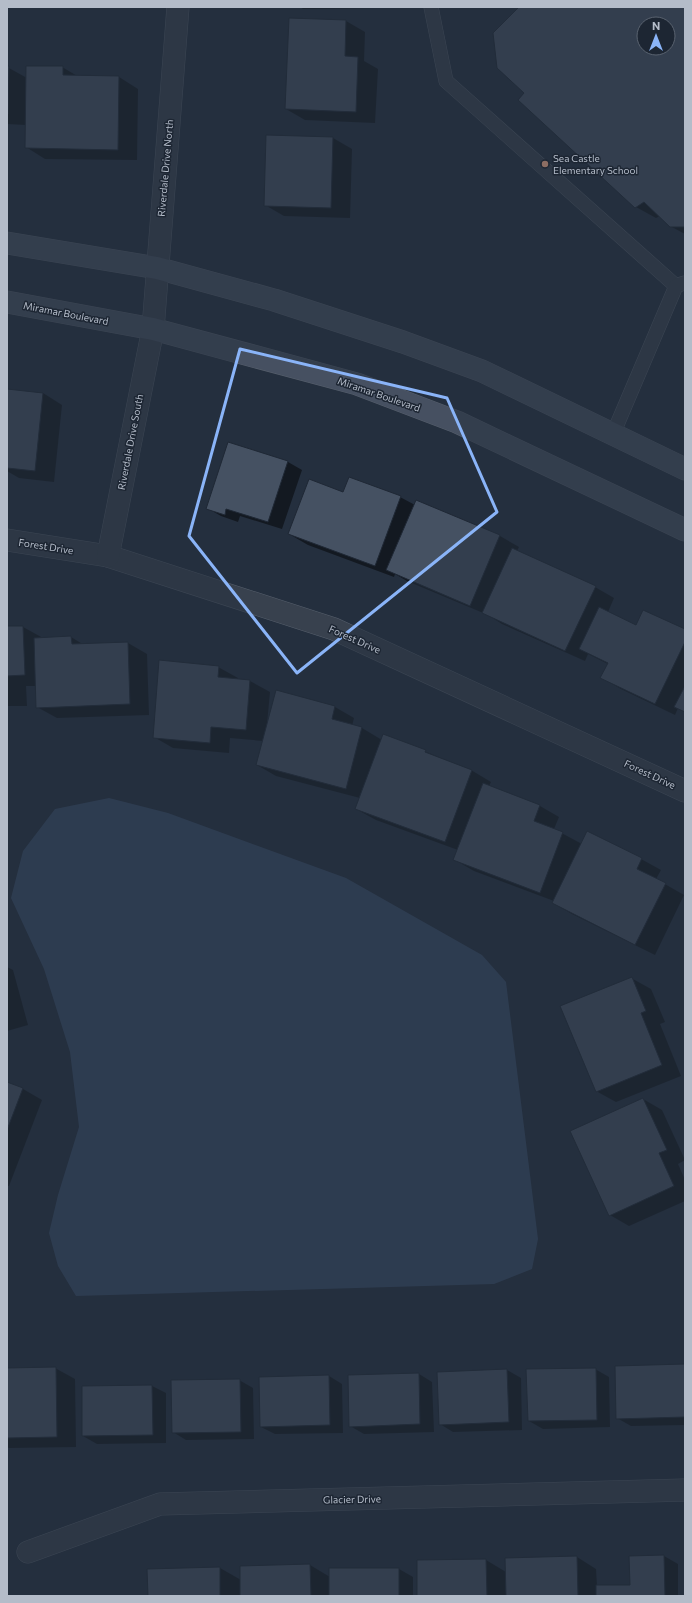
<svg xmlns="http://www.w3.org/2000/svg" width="692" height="1603" font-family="Commissioner,sans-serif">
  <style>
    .water { fill: #394c67 }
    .shadow { fill: #0007; fill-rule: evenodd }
    .building { fill: #455162; stroke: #1f2835; fill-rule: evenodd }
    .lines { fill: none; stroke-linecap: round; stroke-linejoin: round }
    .lane-casing { stroke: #565f6c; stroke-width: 15 }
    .street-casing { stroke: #565f6c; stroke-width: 23 }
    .secondary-casing { stroke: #565f6c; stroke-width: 23 }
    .lane { stroke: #38414e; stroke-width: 14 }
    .street { stroke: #38414e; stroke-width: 22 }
    .secondary { stroke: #465061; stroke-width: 22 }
    .marked { fill: none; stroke: #8ab4f8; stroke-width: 3; stroke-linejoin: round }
    .education-dot { fill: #8d6e63; stroke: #1d2633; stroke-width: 1.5 }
    .labels { text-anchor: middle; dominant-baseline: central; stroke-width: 3; stroke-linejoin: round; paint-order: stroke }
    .poi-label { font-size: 10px; fill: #b4bcc9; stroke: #1d2633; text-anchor: start }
    .street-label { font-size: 10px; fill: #b4bcc9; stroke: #1d2633 }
  </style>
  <rect width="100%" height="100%" fill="#242f3e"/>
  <path class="water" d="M 109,798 L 168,813 L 346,878 L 482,955 L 506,982 L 538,1239 L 532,1269 L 494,1284 L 76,1296 L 58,1266 L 49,1233 L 58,1195 L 79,1127 L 70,1052 L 44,969 L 11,898 L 23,851 L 55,809 Z"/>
  <g class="shadow">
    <path d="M 300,7 L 381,7 L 381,8 L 303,9 Z"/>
    <path d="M 520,7 L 685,7 L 685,234 L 670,226 L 660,216 L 656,218 L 636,207 L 526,93 ZM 644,24 L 668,24 L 668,48 L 644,48 Z"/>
    <path d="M 290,19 L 346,21 L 365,32 L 364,61 L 378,69 L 375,123 L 305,120 L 286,109 Z"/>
    <path d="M 7,67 L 27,78 L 62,67 L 79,77 L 119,77 L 138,89 L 137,160 L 45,159 L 26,147 L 26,125 L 7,124 Z"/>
    <path d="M 333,138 L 352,149 L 350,218 L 284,216 L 265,205 Z"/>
    <path d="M 7,390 L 43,393 L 62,405 L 54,482 L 19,478 L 7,471 Z"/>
    <path d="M 229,443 L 288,462 L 302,470 L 282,529 L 240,516 L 238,522 L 221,516 L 207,508 Z"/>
    <path d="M 344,493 L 400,497 L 415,505 L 416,502 L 500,536 L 519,547 L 517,551 L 595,587 L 614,598 L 608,612 L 636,626 L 685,630 L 685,712 L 678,708 L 675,715 L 621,689 L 602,678 L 608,664 L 588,654 L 585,661 L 502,624 L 488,615 L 407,581 L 395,574 L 394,577 L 308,545 L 289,534 Z"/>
    <path d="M 7,627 L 23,627 L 43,638 L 71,637 L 84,645 L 128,643 L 147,654 L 149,715 L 57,718 L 37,707 L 36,686 L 26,686 L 27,706 L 7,706 Z"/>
    <path d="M 218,667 L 238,678 L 238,680 L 250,681 L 270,692 L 267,724 L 335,707 L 354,718 L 352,726 L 362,728 L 382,740 L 384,735 L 471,770 L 491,782 L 489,786 L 540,806 L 559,817 L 554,829 L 582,844 L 641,859 L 661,870 L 656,879 L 684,895 L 655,955 L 572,914 L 553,903 L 554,901 L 474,871 L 455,860 L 458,850 L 376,820 L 356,809 L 360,798 L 276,776 L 257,765 L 263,741 L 230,738 L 229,753 L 173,748 L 154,737 Z"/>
    <path d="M 7,967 L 13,970 L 28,1025 L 7,1031 Z"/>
    <path d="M 631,978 L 651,989 L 665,1022 L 660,1024 L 681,1076 L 616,1102 L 596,1091 Z"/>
    <path d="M 7,1083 L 23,1089 L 42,1100 L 9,1186 L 7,1186 Z"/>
    <path d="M 643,1099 L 662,1110 L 685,1160 L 678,1164 L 685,1180 L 685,1201 L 629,1226 L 610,1215 Z"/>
    <path d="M 685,1365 L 685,1425 L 631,1426 L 617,1418 Z"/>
    <path d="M 55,1368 L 75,1379 L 76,1447 L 9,1448 L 7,1447 L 7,1369 Z"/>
    <path d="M 595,1369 L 609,1377 L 610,1427 L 543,1429 L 529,1421 Z"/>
    <path d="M 507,1370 L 521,1378 L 522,1430 L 453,1432 L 440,1424 L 438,1373 Z"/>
    <path d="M 419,1374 L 432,1382 L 434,1432 L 364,1434 L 350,1426 Z"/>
    <path d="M 329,1376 L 342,1384 L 343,1433 L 275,1434 L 261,1427 Z"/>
    <path d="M 239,1380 L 253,1388 L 254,1439 L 186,1440 L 173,1432 Z"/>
    <path d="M 152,1386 L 166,1393 L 166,1443 L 97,1444 L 83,1436 Z"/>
    <path d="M 664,1556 L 678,1564 L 678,1596 L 418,1596 L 418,1561 L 486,1560 L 506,1572 L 577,1557 L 596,1569 L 597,1586 L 631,1586 Z"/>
    <path d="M 310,1565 L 330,1577 L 330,1569 L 399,1569 L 413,1577 L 413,1596 L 149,1596 L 220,1568 L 241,1580 Z"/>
  </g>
  <g class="building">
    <path d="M 519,7 L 685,7 L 685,227 L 670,227 L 644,202 L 635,208 L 518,100 L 524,93 L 497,68 L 493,33 ZM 644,24 L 668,24 L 668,48 L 644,48 Z"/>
    <path d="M 289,18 L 346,20 L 345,56 L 358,57 L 356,112 L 285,109 Z"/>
    <path d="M 7,66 L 9,66 L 8,114 L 7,114 Z"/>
    <path d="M 26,66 L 63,66 L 63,75 L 119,76 L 118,150 L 25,148 Z"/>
    <path d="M 266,135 L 333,137 L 331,208 L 264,206 Z"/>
    <path d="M 7,389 L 43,393 L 35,471 L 7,468 Z"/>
    <path d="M 228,442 L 288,461 L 268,522 L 226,509 L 225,515 L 206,509 Z"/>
    <path d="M 349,477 L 401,496 L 375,566 L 288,534 L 309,479 L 343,492 Z"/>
    <path d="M 416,500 L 500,535 L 470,606 L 386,570 Z"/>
    <path d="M 512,548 L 596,586 L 565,651 L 482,613 Z"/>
    <path d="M 599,607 L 636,625 L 643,610 L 685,629 L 685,642 L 655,704 L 600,678 L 608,663 L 579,649 Z"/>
    <path d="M 7,626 L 23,626 L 25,675 L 7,676 L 7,695 Z"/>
    <path d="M 71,636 L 72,644 L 128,642 L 130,704 L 36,708 L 34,638 Z"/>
    <path d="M 159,660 L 219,666 L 218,677 L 250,680 L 246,730 L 211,727 L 210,743 L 153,738 Z"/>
    <path d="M 685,686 L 685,712 L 674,707 Z"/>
    <path d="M 276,690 L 335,706 L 332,719 L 362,727 L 346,789 L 256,765 Z"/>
    <path d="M 383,734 L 426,750 L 425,752 L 472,770 L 445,842 L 355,809 Z"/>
    <path d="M 483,783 L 540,805 L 534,821 L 563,832 L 540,893 L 453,860 Z"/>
    <path d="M 587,831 L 642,858 L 637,869 L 666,883 L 635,945 L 552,903 Z"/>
    <path d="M 632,977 L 646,1011 L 641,1013 L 662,1065 L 596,1092 L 560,1006 Z"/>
    <path d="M 7,1082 L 23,1088 L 7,1130 Z"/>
    <path d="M 643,1098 L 667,1150 L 659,1153 L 674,1186 L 609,1216 L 570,1131 Z"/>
    <path d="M 685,1364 L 685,1417 L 616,1419 L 615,1366 Z"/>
    <path d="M 56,1367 L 57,1437 L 7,1438 L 7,1368 Z"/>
    <path d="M 596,1368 L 597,1420 L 528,1421 L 526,1369 Z"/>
    <path d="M 507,1369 L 509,1422 L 439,1425 L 437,1372 Z"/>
    <path d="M 419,1373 L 420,1424 L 349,1427 L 348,1375 Z"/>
    <path d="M 329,1375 L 330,1425 L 260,1427 L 259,1377 Z"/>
    <path d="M 240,1379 L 241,1432 L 172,1433 L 171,1380 Z"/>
    <path d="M 152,1385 L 153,1435 L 82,1436 L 82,1386 Z"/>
    <path d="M 664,1555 L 665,1596 L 596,1596 L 596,1585 L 630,1585 L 629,1556 Z"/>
    <path d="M 577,1556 L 578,1596 L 506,1596 L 505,1558 Z"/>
    <path d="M 486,1559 L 487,1596 L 417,1596 L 417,1560 Z"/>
    <path d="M 310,1564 L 311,1596 L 240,1596 L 240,1566 Z"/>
    <path d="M 220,1567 L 220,1596 L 148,1596 L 147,1569 Z"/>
    <rect x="329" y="1568" width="70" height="28"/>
  </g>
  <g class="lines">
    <defs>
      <g id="lane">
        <path d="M 431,7 L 446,81 L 676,286"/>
        <path d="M 613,434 L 676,286 L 684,283"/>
      </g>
      <g id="street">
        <path d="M 7,540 L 108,556 L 334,629 L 685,791"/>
        <path d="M 108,556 L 153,329 L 178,7"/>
        <path d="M 28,1552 L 160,1504 L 685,1490"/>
      </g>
      <g id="secondary">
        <path d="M 7,243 L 157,268 L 274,300 L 403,342 L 482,371 L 685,469"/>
        <path d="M 7,302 L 153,329 L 357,384 L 457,422 L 685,530"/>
      </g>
    </defs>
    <use href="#lane" class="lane-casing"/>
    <use href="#street" class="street-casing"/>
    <use href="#secondary" class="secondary-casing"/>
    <use href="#lane" class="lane"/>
    <use href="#street" class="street"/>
    <use href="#secondary" class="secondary"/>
  </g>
  <path d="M0 0H692V1603H0ZM 240,349 L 447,398 L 497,512 L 297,673 L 189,536 Z" fill="#242f3e" fill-opacity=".55" fill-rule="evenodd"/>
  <path class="marked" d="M 240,349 L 447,398 L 497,512 L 297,673 L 189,536 Z"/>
  <circle class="education-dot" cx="545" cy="164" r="4"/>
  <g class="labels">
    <g class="poi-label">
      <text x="553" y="158">Sea Castle<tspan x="553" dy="12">Elementary School</tspan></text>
    </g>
    <g class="street-label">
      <text transform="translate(165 168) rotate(-85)">Riverdale Drive North</text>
      <text transform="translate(66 313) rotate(11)">Miramar Boulevard</text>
      <text transform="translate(379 394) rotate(19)">Miramar Boulevard</text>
      <text transform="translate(130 442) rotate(-79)">Riverdale Drive South</text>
      <text transform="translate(46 546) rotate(9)">Forest Drive</text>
      <text transform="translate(355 639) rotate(24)">Forest Drive</text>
      <text transform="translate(650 774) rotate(25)">Forest Drive</text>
      <text transform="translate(352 1499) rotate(-1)">Glacier Drive</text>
    </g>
  </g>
  <rect width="692" height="1603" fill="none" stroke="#b4bcc9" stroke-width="16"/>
  <g transform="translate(656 36)"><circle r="19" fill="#1d2633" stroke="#59626f"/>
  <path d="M0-3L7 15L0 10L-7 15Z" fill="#8ab4f8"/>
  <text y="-6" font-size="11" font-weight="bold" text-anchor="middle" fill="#b4bcc9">N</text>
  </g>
</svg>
